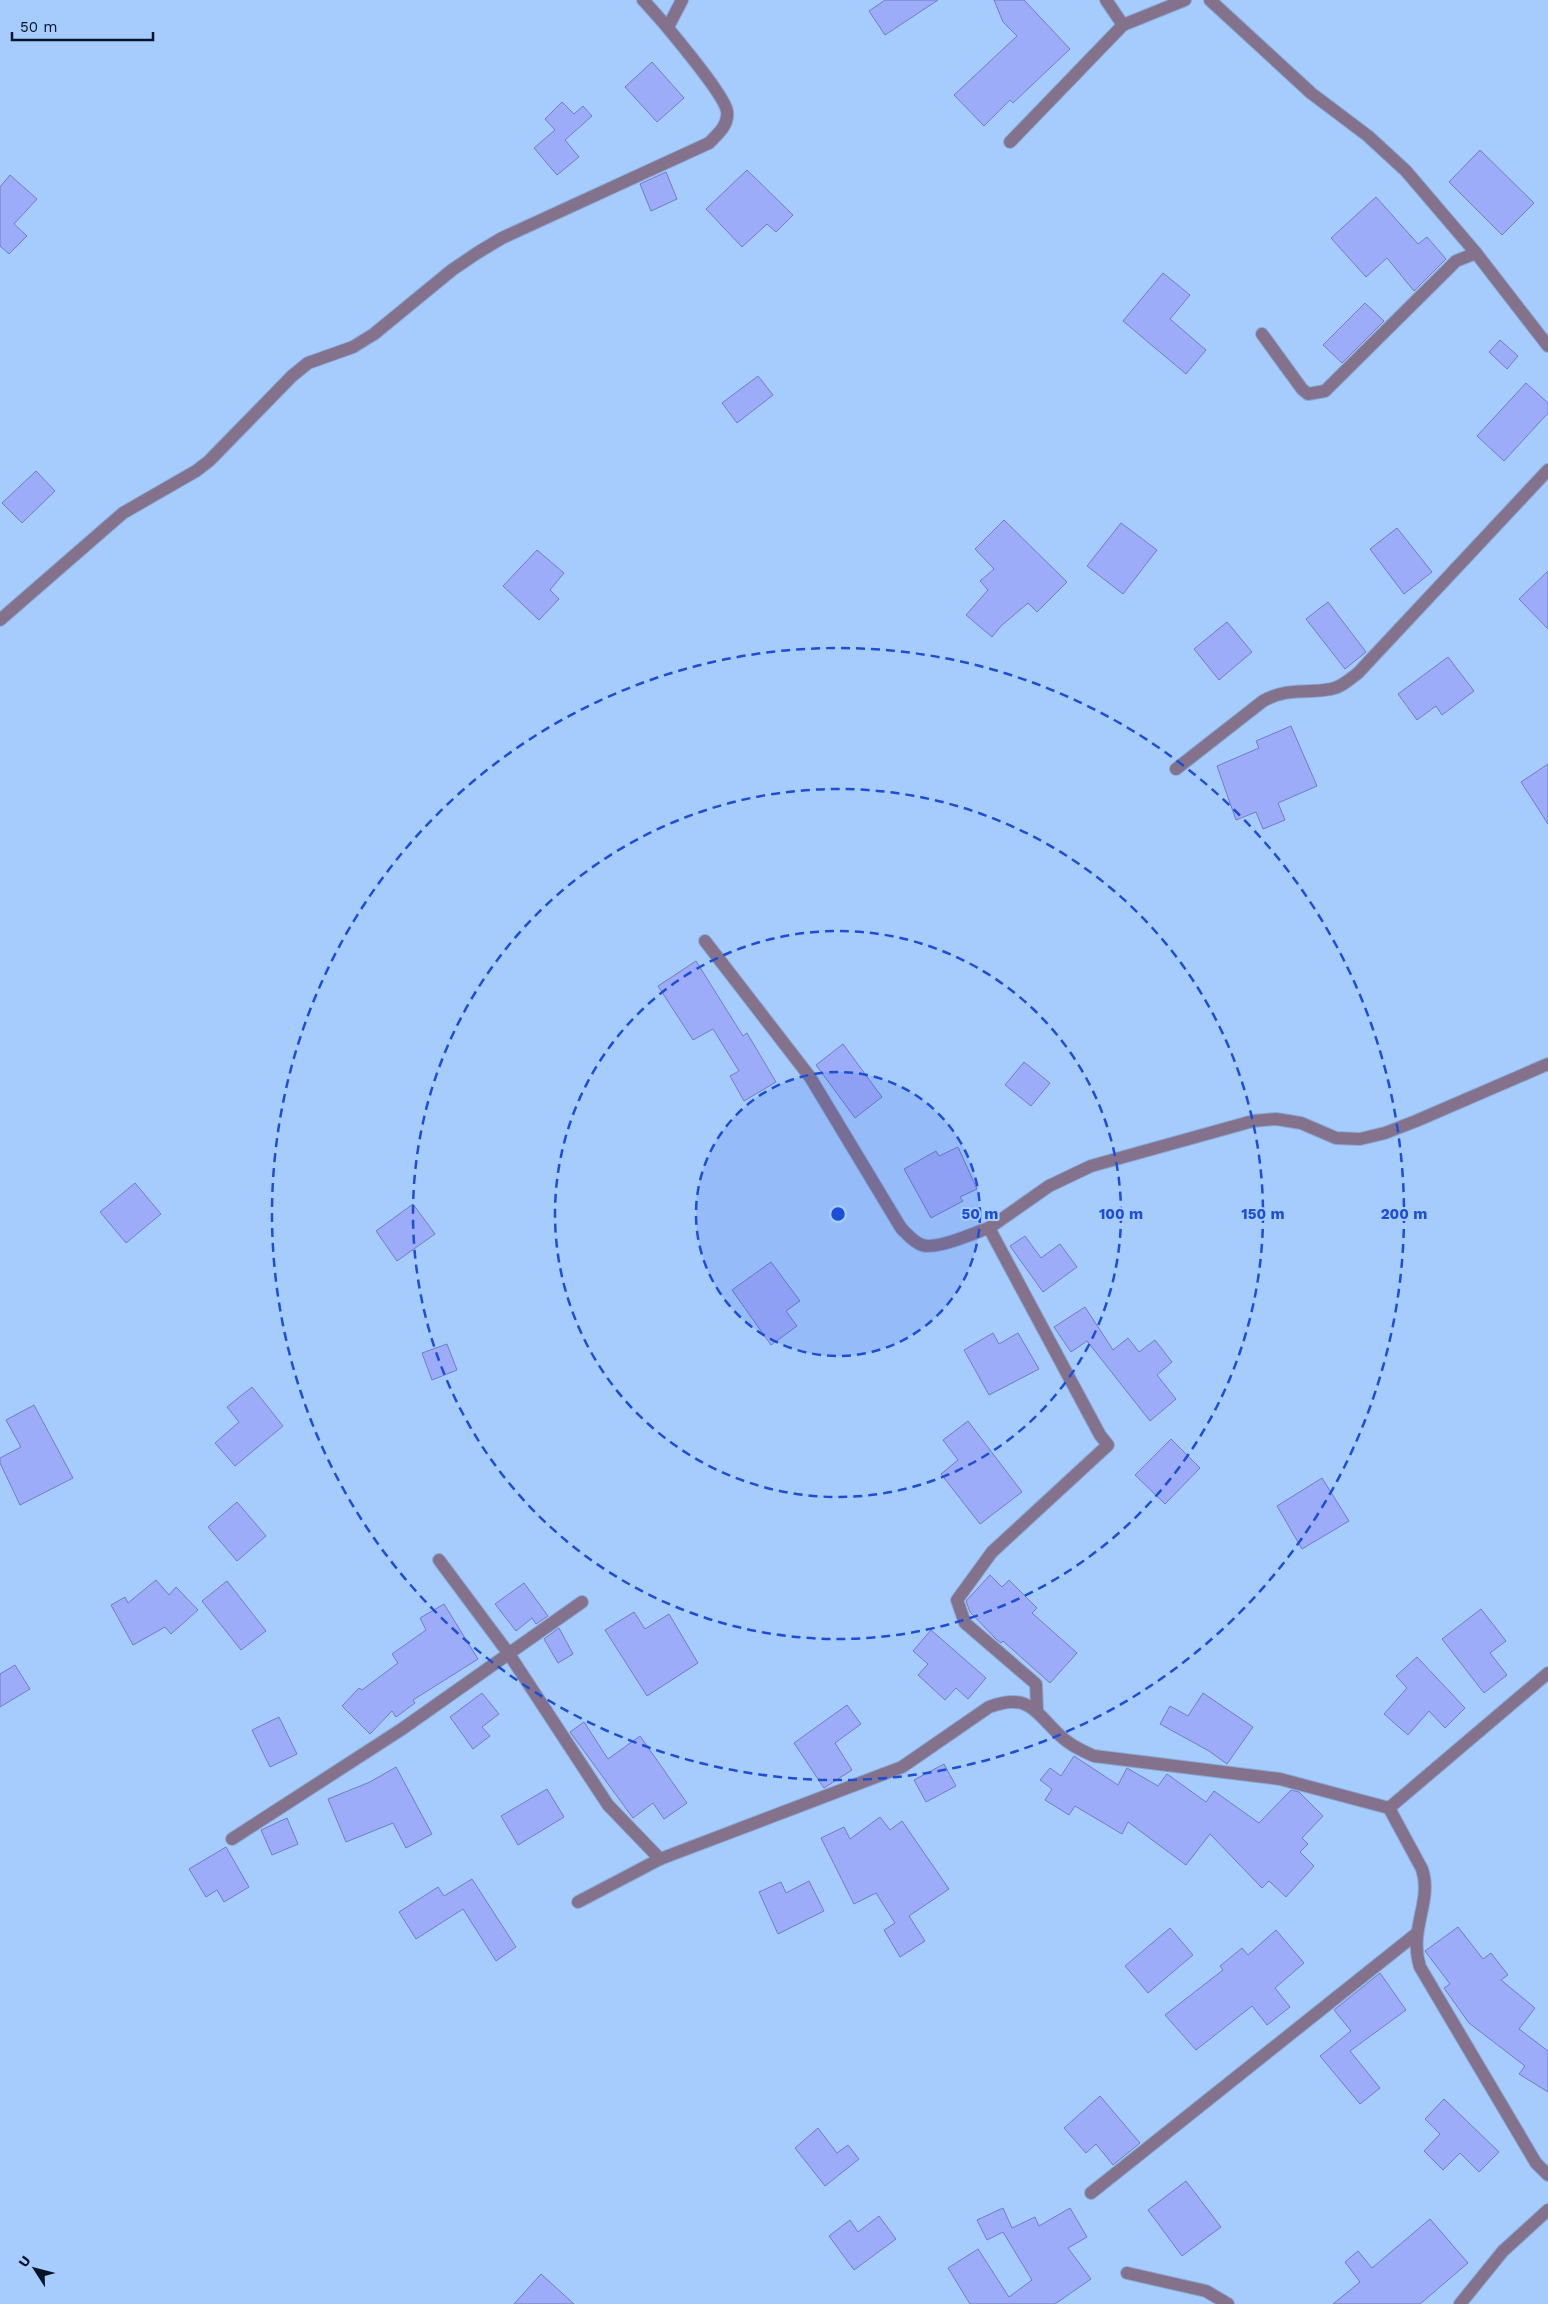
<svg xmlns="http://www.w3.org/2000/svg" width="1548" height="2304" font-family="'Work Sans',sans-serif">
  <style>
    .building { fill: #9dacf9; stroke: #707dbf }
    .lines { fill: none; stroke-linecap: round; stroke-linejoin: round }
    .minor-casing { stroke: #89abd8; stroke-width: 14 }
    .minor { stroke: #84728d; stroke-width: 12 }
    .ring { fill: none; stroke: #1d4ed8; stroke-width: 2.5; stroke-dasharray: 9 6 }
    .centre { fill: #1d4ed8; stroke: #a6ccfe; stroke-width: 2.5 }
    .ring-label { font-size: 15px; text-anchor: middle; font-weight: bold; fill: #1d4ed8; stroke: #a6ccfe; stroke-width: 4; stroke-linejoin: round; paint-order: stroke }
  </style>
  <rect width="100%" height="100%" fill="#a6ccfe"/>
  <g class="building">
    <path d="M 885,0 L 938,0 L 885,35 L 869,11 Z"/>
    <path d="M 994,0 L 1024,0 L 1070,49 L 1013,103 L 1010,100 L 984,126 L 954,95 L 1017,36 L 1003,22 Z"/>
    <path d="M 652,62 L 684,98 L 657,122 L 625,87 Z"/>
    <path d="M 562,102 L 574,114 L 583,106 L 592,116 L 565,140 L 579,157 L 557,175 L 534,148 L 555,130 L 545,119 Z"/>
    <path d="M 1480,150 L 1534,203 L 1502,235 L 1449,182 Z"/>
    <path d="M 747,170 L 793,215 L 776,232 L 767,224 L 742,247 L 706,209 Z"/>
    <path d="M 666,172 L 677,199 L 651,211 L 640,184 Z"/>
    <path d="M 10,175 L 37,199 L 14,224 L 27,236 L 9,254 L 0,246 L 0,187 Z"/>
    <path d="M 1376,197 L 1418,244 L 1427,237 L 1446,259 L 1414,291 L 1387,258 L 1366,277 L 1331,238 Z"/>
    <path d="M 1163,273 L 1190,295 L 1170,319 L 1206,350 L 1186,374 L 1123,321 Z"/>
    <path d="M 1365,303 L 1384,321 L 1342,363 L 1323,345 Z"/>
    <path d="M 1500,340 L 1518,356 L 1507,369 L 1489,352 Z"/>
    <path d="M 758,376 L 773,395 L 737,423 L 722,403 Z"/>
    <path d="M 1526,383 L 1548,403 L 1548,413 L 1504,461 L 1477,436 Z"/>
    <path d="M 36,471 L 55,491 L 22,523 L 2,503 Z"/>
    <path d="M 1004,520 L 1067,582 L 1037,612 L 1028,603 L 1001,626 L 992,637 L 966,615 L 988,590 L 980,581 L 994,569 L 975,549 Z"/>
    <path d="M 1121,523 L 1157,550 L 1123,594 L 1087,566 Z"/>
    <path d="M 1397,528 L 1432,572 L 1404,594 L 1370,549 Z"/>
    <path d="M 537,550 L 564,573 L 550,590 L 559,599 L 539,620 L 503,586 Z"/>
    <path d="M 1548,571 L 1548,629 L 1519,599 Z"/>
    <path d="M 1328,602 L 1366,652 L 1345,669 L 1306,619 Z"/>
    <path d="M 1227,622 L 1252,652 L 1219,680 L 1194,649 Z"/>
    <path d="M 1448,657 L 1474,691 L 1442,715 L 1436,706 L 1417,720 L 1398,694 Z"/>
    <path d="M 1291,726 L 1317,786 L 1278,803 L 1285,820 L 1263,829 L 1256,812 L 1236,820 L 1217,766 L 1259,748 L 1256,741 Z"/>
    <path d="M 1548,764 L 1548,824 L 1521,782 Z"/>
    <path d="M 696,961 L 743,1036 L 747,1033 L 776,1082 L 744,1101 L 730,1076 L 739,1071 L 713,1029 L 693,1040 L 658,986 Z"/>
    <path d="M 843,1044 L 882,1097 L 855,1118 L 816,1065 Z"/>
    <path d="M 1024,1062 L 1050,1083 L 1031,1106 L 1005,1085 Z"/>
    <path d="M 958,1147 L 977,1189 L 960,1197 L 963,1201 L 931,1218 L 904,1169 L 936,1151 L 939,1156 Z"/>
    <path d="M 135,1183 L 161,1214 L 126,1243 L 100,1212 Z"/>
    <path d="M 413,1204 L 435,1234 L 397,1261 L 376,1231 Z"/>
    <path d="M 1025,1236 L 1041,1258 L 1060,1244 L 1077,1267 L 1043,1292 L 1010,1246 Z"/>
    <path d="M 771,1262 L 800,1301 L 786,1311 L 797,1326 L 771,1345 L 732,1290 Z"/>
    <path d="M 1085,1307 L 1113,1350 L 1128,1338 L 1139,1352 L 1155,1340 L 1172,1362 L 1157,1375 L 1176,1399 L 1150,1421 L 1087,1341 L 1071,1352 L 1054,1327 Z"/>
    <path d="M 993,1333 L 999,1344 L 1018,1333 L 1039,1369 L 989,1395 L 964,1350 Z"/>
    <path d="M 447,1344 L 457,1370 L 432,1380 L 422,1353 Z"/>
    <path d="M 252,1387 L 283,1426 L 235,1466 L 215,1443 L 239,1422 L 227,1407 Z"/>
    <path d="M 34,1405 L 73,1478 L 20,1505 L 0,1463 L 0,1458 L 21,1447 L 6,1420 Z"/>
    <path d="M 968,1421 L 1022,1492 L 980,1524 L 941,1474 L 958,1460 L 943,1440 Z"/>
    <path d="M 1171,1439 L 1200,1468 L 1165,1504 L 1135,1475 Z"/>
    <path d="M 1322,1478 L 1349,1521 L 1302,1549 L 1277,1506 Z"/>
    <path d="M 237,1502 L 266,1536 L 237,1561 L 208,1527 Z"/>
    <path d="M 990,1575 L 1002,1587 L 1009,1580 L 1037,1608 L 1032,1613 L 1077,1653 L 1050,1683 L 1003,1641 L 1001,1643 L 996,1639 L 970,1612 L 966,1601 Z"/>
    <path d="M 156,1580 L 169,1595 L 176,1587 L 198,1610 L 171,1634 L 165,1627 L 133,1645 L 111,1605 L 125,1597 L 128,1603 Z"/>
    <path d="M 227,1581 L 266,1631 L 241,1650 L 202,1601 Z"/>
    <path d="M 524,1583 L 548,1616 L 536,1624 L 532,1618 L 516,1631 L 495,1604 Z"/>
    <path d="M 444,1604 L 478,1659 L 413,1700 L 415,1703 L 396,1717 L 392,1711 L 370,1734 L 342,1706 L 359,1688 L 362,1690 L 398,1663 L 392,1654 L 426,1630 L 420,1618 Z"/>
    <path d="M 1481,1609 L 1506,1641 L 1490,1653 L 1507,1675 L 1484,1693 L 1442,1639 Z"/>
    <path d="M 634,1612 L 645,1629 L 669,1614 L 698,1663 L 647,1696 L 605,1630 Z"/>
    <path d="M 559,1628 L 573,1654 L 558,1663 L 544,1639 Z"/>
    <path d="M 931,1630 L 986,1678 L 968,1699 L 956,1688 L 945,1700 L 918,1675 L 928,1664 L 913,1651 Z"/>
    <path d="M 1417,1657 L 1465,1708 L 1445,1728 L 1429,1711 L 1408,1735 L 1384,1714 L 1407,1688 L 1396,1676 Z"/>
    <path d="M 15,1665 L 30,1689 L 0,1707 L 0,1674 Z"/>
    <path d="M 482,1693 L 499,1714 L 482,1727 L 490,1736 L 473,1749 L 450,1717 Z"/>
    <path d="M 1203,1693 L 1253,1727 L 1227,1764 L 1209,1751 L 1160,1724 L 1170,1706 L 1188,1716 Z"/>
    <path d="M 847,1705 L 861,1724 L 835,1743 L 852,1770 L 824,1788 L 794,1743 Z"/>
    <path d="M 279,1717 L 297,1754 L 270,1767 L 252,1730 Z"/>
    <path d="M 584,1722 L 608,1759 L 640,1736 L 687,1803 L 664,1819 L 653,1803 L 633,1818 L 570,1732 Z"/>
    <path d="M 1074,1756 L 1118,1785 L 1127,1768 L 1158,1786 L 1167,1774 L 1206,1802 L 1214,1791 L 1259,1823 L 1291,1790 L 1299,1792 L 1323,1816 L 1302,1838 L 1308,1844 L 1300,1852 L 1314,1866 L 1286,1897 L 1269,1881 L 1262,1888 L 1210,1834 L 1186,1865 L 1128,1822 L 1122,1834 L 1075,1806 L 1069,1815 L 1045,1800 L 1052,1789 L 1040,1780 L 1050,1768 L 1061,1776 Z"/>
    <path d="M 944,1764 L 956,1786 L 926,1802 L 914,1780 Z"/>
    <path d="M 396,1767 L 432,1834 L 406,1848 L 393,1823 L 346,1842 L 328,1799 L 370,1782 Z"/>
    <path d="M 547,1789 L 564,1817 L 518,1845 L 501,1816 Z"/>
    <path d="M 880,1817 L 890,1830 L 902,1821 L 949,1889 L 909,1916 L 925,1941 L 900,1957 L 884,1930 L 895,1923 L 876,1893 L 854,1904 L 821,1838 L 844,1827 L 850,1839 Z"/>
    <path d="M 287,1818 L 298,1844 L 272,1855 L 261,1830 Z"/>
    <path d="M 226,1847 L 249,1887 L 224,1902 L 217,1890 L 206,1897 L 189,1869 Z"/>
    <path d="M 472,1879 L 516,1947 L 496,1961 L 463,1909 L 416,1939 L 399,1912 L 438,1887 L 444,1896 Z"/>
    <path d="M 809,1881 L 824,1911 L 778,1934 L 759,1892 L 781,1882 L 786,1893 Z"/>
    <path d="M 1458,1927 L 1483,1959 L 1491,1953 L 1508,1975 L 1501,1980 L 1535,2008 L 1519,2029 L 1548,2051 L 1548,2092 L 1519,2074 L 1525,2066 L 1469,2023 L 1444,1988 L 1450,1984 L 1425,1951 Z"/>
    <path d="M 1170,1928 L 1193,1955 L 1148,1993 L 1125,1966 Z"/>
    <path d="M 1276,1930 L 1304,1963 L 1275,1988 L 1290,2007 L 1267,2025 L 1252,2006 L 1196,2050 L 1165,2015 L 1223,1970 L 1220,1966 L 1242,1948 L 1248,1955 Z"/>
    <path d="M 1380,1973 L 1406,2010 L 1350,2051 L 1380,2088 L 1360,2104 L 1320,2056 L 1351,2031 L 1334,2010 Z"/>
    <path d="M 1100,2096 L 1140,2143 L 1113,2165 L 1096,2144 L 1086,2153 L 1064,2128 Z"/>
    <path d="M 1444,2099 L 1499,2152 L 1479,2172 L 1460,2153 L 1443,2170 L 1424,2151 L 1440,2134 L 1425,2119 Z"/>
    <path d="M 818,2128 L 837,2153 L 848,2145 L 859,2159 L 825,2186 L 795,2148 Z"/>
    <path d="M 1186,2181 L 1221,2227 L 1182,2256 L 1148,2210 Z"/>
    <path d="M 1003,2208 L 1012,2228 L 1035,2217 L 1039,2226 L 1070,2208 L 1087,2237 L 1068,2248 L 1091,2279 L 1055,2304 L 970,2304 L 948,2268 L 978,2249 L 1009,2297 L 1032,2280 L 1003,2232 L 987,2240 L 977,2220 Z"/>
    <path d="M 879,2216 L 896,2239 L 854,2270 L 829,2236 L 850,2220 L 858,2232 Z"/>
    <path d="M 1430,2219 L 1468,2263 L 1420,2304 L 1333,2304 L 1360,2282 L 1345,2262 L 1358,2251 L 1372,2268 Z"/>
    <path d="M 541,2274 L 574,2304 L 514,2304 Z"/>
  </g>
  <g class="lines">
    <defs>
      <g id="minor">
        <path d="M 1106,0 L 1123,25"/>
        <path d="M 1210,0 L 1311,93 L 1368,136 L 1406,171 L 1476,253 L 1548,346"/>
        <path d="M 668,27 L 682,0"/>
        <path d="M 1010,142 L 1123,25 L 1185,0"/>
        <path d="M 1262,334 L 1302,389 L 1308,394 L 1325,391 L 1456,261 L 1476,253"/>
        <path d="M 0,620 L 123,513 L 196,471 L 209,461 L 292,376 L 308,363 L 353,347 L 374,334 L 452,270 L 477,253 L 502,238 L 709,143 C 718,134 729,125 727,111 C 724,93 659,17 643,0"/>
        <path d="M 1176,769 L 1263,701 C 1288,687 1306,694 1331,689 C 1342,687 1350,679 1358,673 L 1548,470"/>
        <path d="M 705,941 L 810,1077 L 901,1228 C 907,1234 913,1242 922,1245 C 938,1250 973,1233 989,1228"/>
        <path d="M 439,1560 L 509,1654 L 608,1805 L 660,1859 L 902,1767 L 989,1707 C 1031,1691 1036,1715 1064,1739 C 1073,1747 1083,1751 1094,1756 L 1280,1779 L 1389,1808 L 1422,1869 C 1433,1902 1408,1929 1420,1967 L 1536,2163 L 1548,2175"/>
        <path d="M 1037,1710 L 1036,1684 L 965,1623 L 957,1600 L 992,1552 L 1108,1445 L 1100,1435 L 989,1228 L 1049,1186 L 1091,1166 L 1253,1121 L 1276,1119 L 1301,1123 L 1336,1138 L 1360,1139 L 1385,1133 L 1416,1121 L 1548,1064"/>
        <path d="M 1389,1808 L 1548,1673"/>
        <path d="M 232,1839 L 402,1729 L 582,1602"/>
        <path d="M 578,1902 L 660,1859"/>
        <path d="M 1091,2193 L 1416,1934"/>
        <path d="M 1127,2273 L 1206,2291 L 1228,2304"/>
        <path d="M 1460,2304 L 1503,2251 L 1548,2210"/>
      </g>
    </defs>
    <use href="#minor" class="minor-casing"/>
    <use href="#minor" class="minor"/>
  </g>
  <circle cx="838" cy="1214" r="142" fill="#1d4ed8" fill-opacity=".12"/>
  <g class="ring">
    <circle cx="838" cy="1214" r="142"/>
    <circle cx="838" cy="1214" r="283"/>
    <circle cx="838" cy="1214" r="425"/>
    <circle cx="838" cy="1214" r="566"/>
  </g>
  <circle cx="838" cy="1214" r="8" class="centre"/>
  <g class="ring-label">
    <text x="980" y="1219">50 m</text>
    <text x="1121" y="1219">100 m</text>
    <text x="1263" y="1219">150 m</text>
    <text x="1404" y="1219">200 m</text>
  </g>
  <g transform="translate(35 2269) rotate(306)" stroke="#a6ccfe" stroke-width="4" paint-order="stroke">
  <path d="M0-4L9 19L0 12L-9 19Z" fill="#031329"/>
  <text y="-8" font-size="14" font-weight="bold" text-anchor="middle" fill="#031329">U</text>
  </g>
  <path d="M12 32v8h141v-8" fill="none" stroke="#031329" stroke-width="2.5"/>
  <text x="20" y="32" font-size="15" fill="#031329" stroke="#a6ccfe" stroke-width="4" paint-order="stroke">50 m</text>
</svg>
